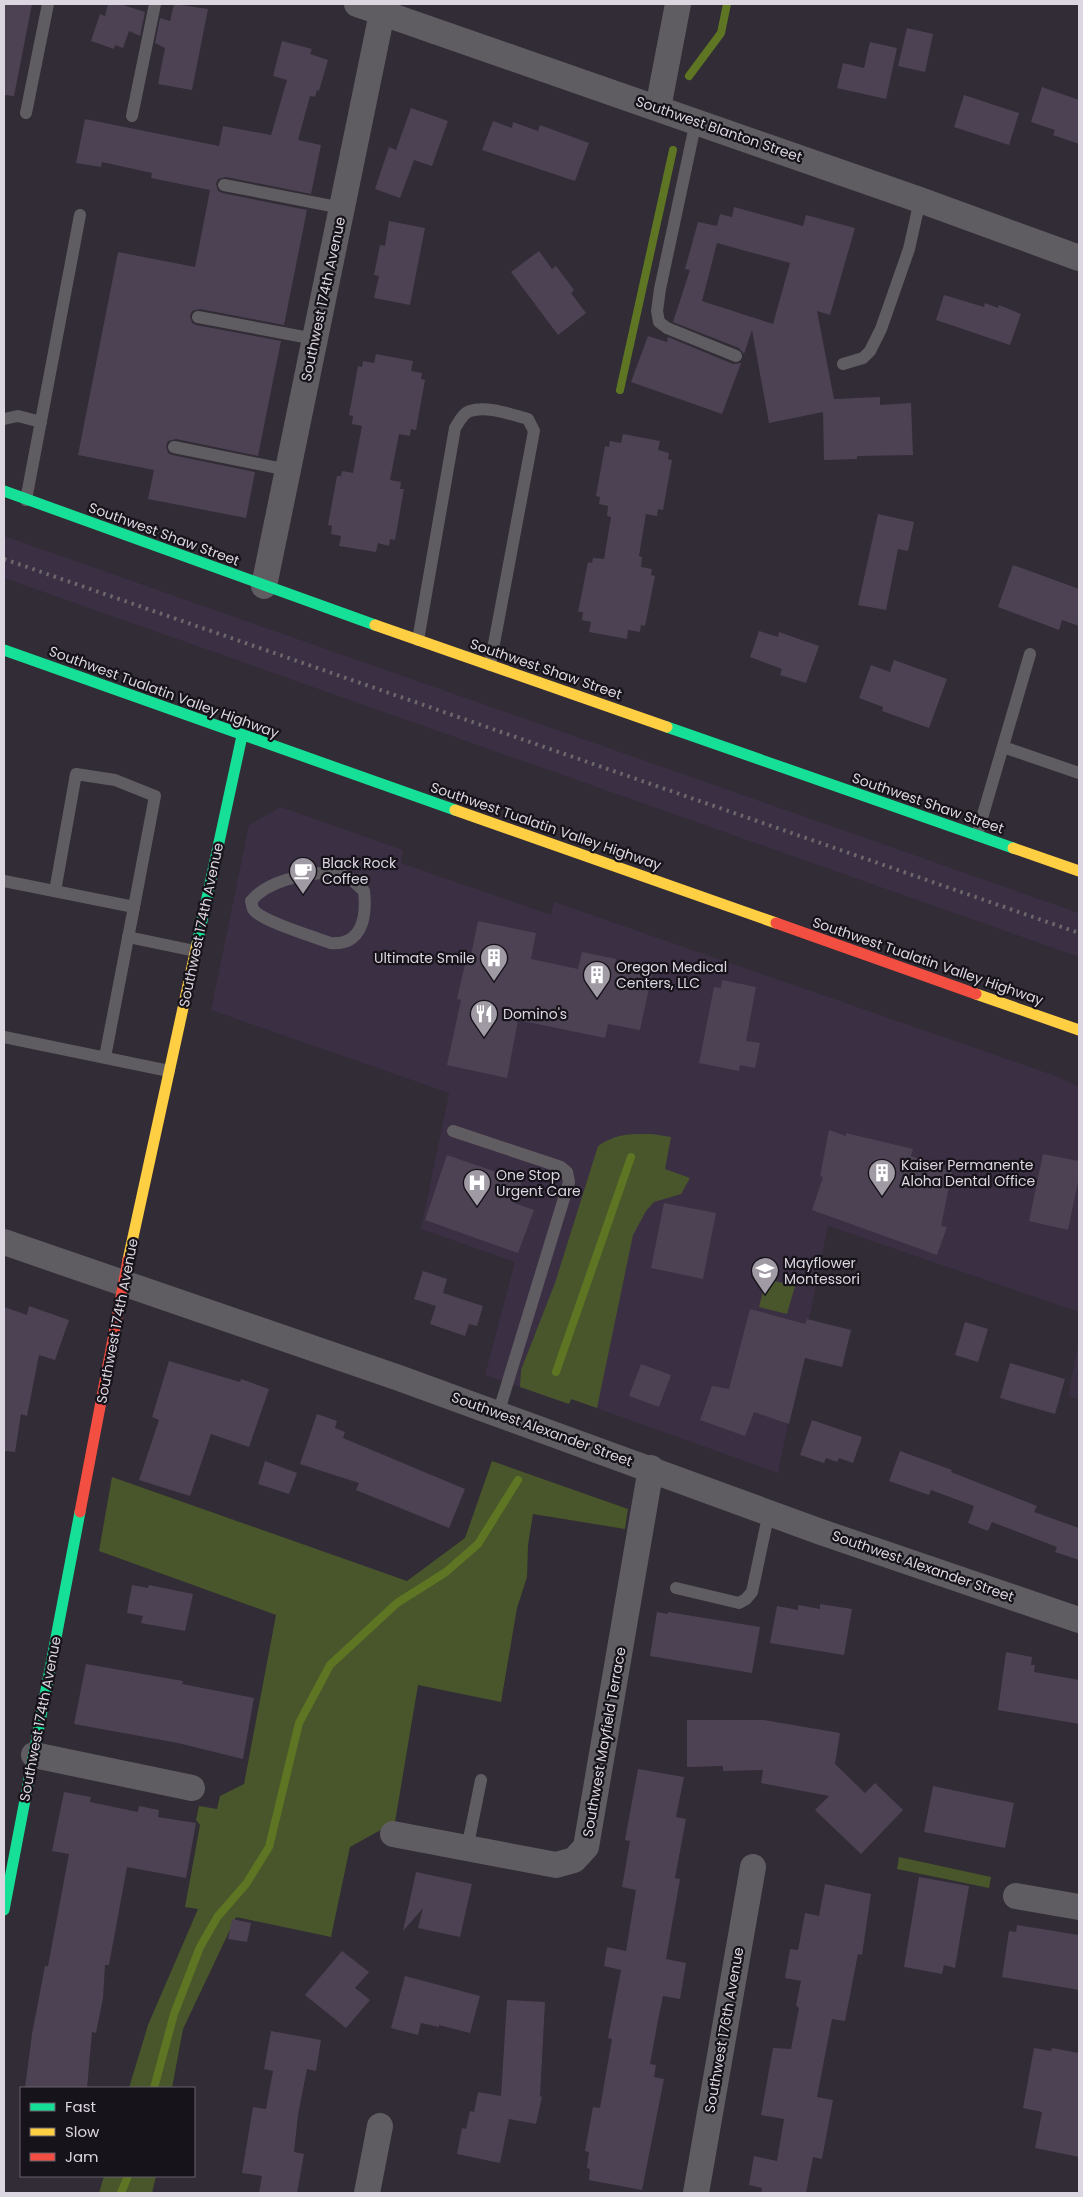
<svg xmlns="http://www.w3.org/2000/svg" width="1083" height="2197" font-family="Poppins,sans-serif">
  <style>
    .built { fill: #3b2f44 }
    .green { fill: #49562b }
    .lines { fill: none; stroke-linecap: round; stroke-linejoin: round }
    .stream { stroke: #5e7623; stroke-width: 8 }
    .building { fill: #4d4253; fill-rule: evenodd }
    .lane { stroke: #605d62; stroke-width: 12 }
    .street { stroke: #605d62; stroke-width: 26 }
    .fast { stroke: #16e098; stroke-width: 11 }
    .slow { stroke: #ffcf43; stroke-width: 11 }
    .jam { stroke: #f24e42; stroke-width: 11 }
    .rail { stroke: #6b686c; stroke-width: 4; stroke-dasharray: 2.5 5; stroke-linecap: butt }
    .labels { text-anchor: middle; dominant-baseline: central; stroke-width: 4.5; stroke-linejoin: round; paint-order: stroke }
    .street-label { font-size: 14px; fill: #dcd6e1; stroke: #17131a }
    .poi-label { font-size: 14px; fill: #dcd6e1; stroke: #17131a; text-anchor: start }
  </style>
  <rect width="100%" height="100%" fill="#312c35"/>
  <g class="built">
    <path d="M 4,536 L 1079,913 L 1079,957 L 4,578 Z"/>
    <path d="M 281,807 L 403,850 L 401,863 L 551,915 L 554,902 L 1056,1076 L 1079,1087 L 1079,1312 L 828,1226 L 778,1473 L 571,1399 L 569,1404 L 485,1375 L 515,1262 L 421,1229 L 449,1093 L 211,1010 L 249,825 Z"/>
    <path d="M 1079,1339 L 1079,1400 L 1068,1396 Z"/>
  </g>
  <g class="green">
    <path d="M 652,1134 L 671,1137 L 665,1169 L 690,1178 L 681,1194 L 654,1202 L 646,1211 L 633,1235 L 597,1408 L 571,1399 L 569,1404 L 520,1387 L 521,1370 L 555,1283 L 598,1146 C 617,1133 630,1134 652,1134 Z"/>
    <path d="M 766,1279 L 795,1286 L 787,1314 L 759,1307 Z"/>
    <path d="M 492,1461 L 628,1509 L 625,1529 L 533,1514 L 528,1545 L 527,1577 L 517,1608 L 501,1702 L 418,1685 L 395,1822 L 350,1847 L 331,1937 L 236,1917 L 183,2029 L 172,2088 L 129,2088 L 148,2025 L 198,1909 L 185,1907 L 200,1825 L 196,1820 L 199,1806 L 217,1809 L 220,1796 L 244,1784 L 276,1615 L 99,1551 L 112,1477 L 407,1581 L 465,1538 Z"/>
    <path d="M 899,1857 L 991,1877 L 989,1888 L 897,1869 Z"/>
    <path d="M 104,2176 L 156,2176 L 152,2193 L 99,2193 Z"/>
  </g>
  <g class="lines">
    <g class="stream">
      <path d="M 689,76 L 721,33 L 727,4"/>
      <path d="M 620,390 L 673,150"/>
      <path d="M 556,1372 L 631,1157"/>
      <path d="M 154,2088 L 174,2014 L 200,1947 L 218,1916 L 246,1884 L 269,1847 L 299,1723 L 330,1665 L 397,1603 L 446,1572 L 478,1544 L 518,1480"/>
      <path d="M 121,2193 L 128,2176"/>
    </g>
  </g>
  <g class="building">
    <path d="M 4,4 L 32,4 L 14,96 L 4,95 Z"/>
    <path d="M 108,4 L 120,4 L 145,12 L 140,36 L 129,31 L 123,48 L 115,45 L 114,49 L 91,41 L 100,14 L 105,16 Z"/>
    <path d="M 174,4 L 208,9 L 192,90 L 158,84 L 165,48 L 155,43 L 160,18 L 170,21 Z"/>
    <path d="M 907,28 L 933,34 L 925,72 L 898,66 Z"/>
    <path d="M 282,41 L 312,49 L 310,54 L 328,60 L 319,91 L 317,90 L 315,97 L 310,96 L 298,140 L 321,145 L 311,194 L 226,177 L 218,179 L 216,184 L 218,191 L 222,193 L 307,210 L 284,325 L 200,309 L 192,311 L 190,316 L 192,323 L 196,325 L 281,341 L 258,456 L 176,439 L 168,441 L 166,446 L 168,453 L 172,455 L 255,472 L 246,518 L 148,499 L 154,470 L 78,455 L 118,252 L 195,267 L 210,190 L 151,178 L 152,173 L 102,162 L 101,167 L 76,163 L 85,119 L 219,146 L 223,126 L 271,135 L 287,80 L 273,76 Z"/>
    <path d="M 870,42 L 897,48 L 886,99 L 837,88 L 843,63 L 864,68 Z"/>
    <path d="M 1042,87 L 1079,100 L 1079,144 L 1053,135 L 1055,130 L 1031,122 Z"/>
    <path d="M 964,95 L 1019,113 L 1009,145 L 954,127 Z"/>
    <path d="M 411,108 L 448,121 L 432,166 L 414,160 L 400,198 L 375,189 L 389,147 L 396,150 Z"/>
    <path d="M 493,121 L 512,128 L 513,122 L 538,131 L 540,125 L 589,143 L 575,181 L 482,150 Z"/>
    <path d="M 734,207 L 803,226 L 806,215 L 855,228 L 830,315 L 817,311 L 834,399 L 880,397 L 880,405 L 911,403 L 913,455 L 857,456 L 857,459 L 824,460 L 823,412 L 769,423 L 752,330 L 744,354 L 739,348 L 673,322 L 690,270 L 685,269 L 698,222 L 717,226 L 720,214 L 732,217 ZM 717,243 L 790,263 L 773,324 L 702,301 Z"/>
    <path d="M 389,221 L 425,228 L 410,305 L 374,298 L 379,276 L 374,275 L 380,245 L 385,246 Z"/>
    <path d="M 539,251 L 552,269 L 556,266 L 574,290 L 571,293 L 586,313 L 558,335 L 511,272 Z"/>
    <path d="M 944,295 L 984,307 L 985,303 L 998,308 L 999,305 L 1021,314 L 1010,345 L 936,320 Z"/>
    <path d="M 648,336 L 667,342 L 668,337 L 733,364 L 741,363 L 722,414 L 631,382 Z"/>
    <path d="M 376,354 L 413,361 L 411,371 L 422,373 L 421,379 L 425,380 L 416,430 L 411,429 L 410,436 L 399,434 L 390,480 L 401,482 L 400,489 L 404,489 L 395,540 L 390,539 L 389,546 L 378,543 L 376,552 L 339,546 L 341,536 L 331,534 L 332,526 L 328,525 L 337,476 L 341,476 L 342,471 L 353,473 L 362,426 L 352,424 L 353,416 L 349,415 L 358,366 L 362,367 L 363,361 L 374,363 Z"/>
    <path d="M 623,434 L 660,441 L 658,450 L 669,453 L 668,459 L 672,460 L 663,510 L 658,509 L 657,516 L 646,514 L 639,556 L 642,557 L 641,567 L 652,569 L 651,575 L 655,576 L 645,626 L 641,625 L 640,632 L 628,630 L 627,639 L 589,632 L 591,622 L 582,620 L 583,612 L 578,612 L 588,562 L 592,563 L 593,558 L 604,559 L 611,517 L 607,516 L 608,506 L 599,504 L 600,497 L 596,496 L 605,446 L 609,447 L 610,441 L 621,443 Z"/>
    <path d="M 878,514 L 914,522 L 908,551 L 898,549 L 886,610 L 858,605 Z"/>
    <path d="M 1013,565 L 1079,589 L 1079,626 L 1062,620 L 1059,630 L 998,607 Z"/>
    <path d="M 759,631 L 778,637 L 779,632 L 819,646 L 806,683 L 780,675 L 782,669 L 750,657 Z"/>
    <path d="M 894,660 L 947,679 L 929,728 L 882,711 L 883,707 L 859,698 L 871,665 L 890,672 Z"/>
    <path d="M 478,921 L 536,933 L 531,959 L 578,969 L 582,952 L 616,959 L 615,967 L 652,974 L 640,1030 L 608,1024 L 605,1038 L 518,1020 L 507,1078 L 447,1065 L 461,1000 L 457,999 L 465,964 L 469,965 Z"/>
    <path d="M 722,980 L 756,987 L 746,1041 L 760,1043 L 755,1068 L 740,1065 L 739,1071 L 699,1063 L 714,987 L 721,988 Z"/>
    <path d="M 829,1130 L 846,1136 L 846,1133 L 913,1149 L 911,1156 L 952,1172 L 941,1226 L 947,1227 L 937,1255 L 812,1210 L 823,1177 L 820,1176 Z"/>
    <path d="M 1043,1154 L 1079,1161 L 1079,1177 L 1068,1230 L 1029,1221 Z"/>
    <path d="M 447,1155 L 522,1181 L 514,1203 L 534,1210 L 518,1253 L 425,1220 Z"/>
    <path d="M 664,1203 L 716,1213 L 703,1279 L 651,1268 Z"/>
    <path d="M 423,1271 L 447,1279 L 443,1293 L 483,1306 L 477,1326 L 469,1324 L 465,1336 L 430,1324 L 436,1306 L 414,1299 Z"/>
    <path d="M 29,1306 L 69,1320 L 55,1360 L 39,1355 L 27,1416 L 21,1414 L 15,1452 L 4,1451 L 4,1307 L 27,1315 Z"/>
    <path d="M 750,1309 L 805,1324 L 807,1319 L 851,1330 L 842,1367 L 805,1358 L 789,1424 L 754,1412 L 745,1436 L 700,1420 L 712,1386 L 729,1389 Z"/>
    <path d="M 965,1322 L 988,1329 L 978,1362 L 955,1355 Z"/>
    <path d="M 169,1361 L 240,1382 L 241,1379 L 269,1389 L 249,1447 L 211,1434 L 190,1496 L 139,1480 L 159,1420 L 152,1417 Z"/>
    <path d="M 1010,1363 L 1065,1379 L 1055,1414 L 1000,1398 Z"/>
    <path d="M 641,1364 L 671,1375 L 659,1407 L 629,1396 Z"/>
    <path d="M 317,1414 L 337,1421 L 335,1428 L 345,1432 L 343,1438 L 465,1489 L 449,1528 L 356,1490 L 359,1483 L 300,1464 Z"/>
    <path d="M 812,1420 L 862,1437 L 853,1463 L 839,1458 L 837,1462 L 826,1458 L 824,1463 L 800,1455 Z"/>
    <path d="M 900,1451 L 952,1470 L 951,1472 L 1037,1506 L 1034,1512 L 1079,1528 L 1079,1560 L 1055,1552 L 1057,1547 L 992,1522 L 988,1531 L 968,1523 L 974,1506 L 931,1490 L 929,1495 L 889,1481 Z"/>
    <path d="M 265,1461 L 297,1473 L 289,1494 L 258,1484 Z"/>
    <path d="M 132,1585 L 148,1588 L 149,1585 L 193,1594 L 185,1631 L 141,1623 L 143,1616 L 127,1613 Z"/>
    <path d="M 820,1604 L 852,1609 L 844,1655 L 770,1643 L 777,1606 L 798,1610 L 798,1605 L 820,1609 Z"/>
    <path d="M 657,1612 L 668,1614 L 668,1612 L 760,1627 L 752,1673 L 650,1656 Z"/>
    <path d="M 1006,1652 L 1032,1657 L 1031,1665 L 1035,1665 L 1034,1672 L 1079,1680 L 1079,1724 L 998,1710 Z"/>
    <path d="M 86,1664 L 183,1681 L 182,1684 L 254,1698 L 243,1759 L 178,1743 L 74,1724 Z"/>
    <path d="M 687,1720 L 764,1720 L 840,1733 L 835,1764 L 865,1793 L 875,1783 L 903,1810 L 861,1854 L 815,1810 L 829,1796 L 761,1783 L 763,1770 L 723,1771 L 723,1766 L 687,1767 Z"/>
    <path d="M 638,1769 L 684,1777 L 676,1817 L 686,1819 L 675,1878 L 680,1879 L 666,1959 L 686,1963 L 680,1999 L 663,1996 L 658,2020 L 650,2064 L 656,2065 L 654,2077 L 664,2079 L 642,2190 L 589,2180 L 590,2169 L 587,2168 L 589,2152 L 585,2151 L 593,2107 L 600,2108 L 612,2039 L 608,2038 L 621,1970 L 604,1966 L 607,1947 L 626,1951 L 636,1890 L 622,1887 L 630,1841 L 625,1840 Z"/>
    <path d="M 933,1786 L 1014,1803 L 1005,1848 L 924,1832 Z"/>
    <path d="M 64,1792 L 91,1797 L 90,1802 L 138,1812 L 139,1806 L 159,1810 L 158,1817 L 196,1823 L 186,1878 L 127,1867 L 109,1965 L 105,1965 L 103,1998 L 96,2033 L 92,2032 L 87,2088 L 25,2088 L 32,2034 L 45,1966 L 48,1966 L 69,1854 L 52,1851 Z"/>
    <path d="M 416,1872 L 472,1884 L 460,1937 L 418,1928 L 423,1908 L 403,1931 Z"/>
    <path d="M 919,1877 L 969,1886 L 955,1968 L 944,1965 L 942,1974 L 904,1967 Z"/>
    <path d="M 825,1884 L 871,1894 L 862,1955 L 858,1954 L 845,2021 L 832,2019 L 817,2097 L 833,2100 L 822,2159 L 813,2157 L 806,2193 L 761,2193 L 762,2188 L 749,2185 L 754,2156 L 777,2161 L 784,2119 L 761,2115 L 773,2048 L 791,2049 L 799,2008 L 796,2005 L 801,1981 L 785,1978 L 790,1949 L 798,1950 L 805,1913 L 819,1916 Z"/>
    <path d="M 232,1919 L 251,1923 L 247,1942 L 228,1939 Z"/>
    <path d="M 1017,1925 L 1079,1935 L 1079,1990 L 1002,1977 L 1009,1931 L 1016,1932 Z"/>
    <path d="M 342,1951 L 369,1972 L 355,1988 L 370,2000 L 346,2028 L 305,1995 Z"/>
    <path d="M 405,1976 L 480,1996 L 470,2033 L 439,2025 L 439,2027 L 421,2023 L 418,2035 L 391,2028 Z"/>
    <path d="M 507,2000 L 545,2002 L 540,2096 L 542,2097 L 536,2124 L 509,2119 L 500,2163 L 457,2154 L 462,2128 L 466,2129 L 470,2111 L 474,2112 L 478,2092 L 501,2096 Z"/>
    <path d="M 271,2031 L 321,2040 L 316,2071 L 307,2069 L 298,2115 L 294,2152 L 304,2154 L 297,2193 L 259,2193 L 262,2176 L 242,2173 L 253,2107 L 266,2109 L 273,2071 L 264,2069 Z"/>
    <path d="M 1034,2048 L 1051,2051 L 1052,2048 L 1079,2053 L 1079,2157 L 1035,2148 L 1042,2112 L 1023,2108 Z"/>
  </g>
  <g class="lines">
    <g class="lane">
      <path d="M 26,113 L 48,4"/>
      <path d="M 132,116 L 155,4"/>
      <path d="M 696,121 L 660,289 L 657,311 L 659,322 L 667,328 L 736,356"/>
      <path d="M 224,185 L 342,208"/>
      <path d="M 198,317 L 315,339"/>
      <path d="M 843,364 L 863,358 L 870,351 L 881,329 L 909,249 L 920,200"/>
      <path d="M 4,419 L 18,416 L 41,422"/>
      <path d="M 174,447 L 288,470"/>
      <path d="M 26,500 L 80,215"/>
      <path d="M 418,640 L 455,428 C 459,422 463,413 470,411 C 487,405 512,415 528,419 L 534,431 L 490,665"/>
      <path d="M 1003,747 L 1079,773"/>
      <path d="M 977,835 L 1030,654"/>
      <path d="M 334,871 L 351,879 L 364,891 C 367,917 362,946 330,943 C 315,937 260,921 253,909 C 252,907 252,903 251,901 C 270,878 307,875 334,871 Z"/>
      <path d="M 4,881 L 134,907 L 105,1057"/>
      <path d="M 55,891 L 76,774 L 115,780 L 155,796 L 134,907"/>
      <path d="M 128,937 L 195,951"/>
      <path d="M 4,1037 L 169,1071"/>
      <path d="M 453,1131 L 561,1167 L 567,1172 L 569,1182 L 498,1414"/>
      <path d="M 676,1588 L 739,1603 L 746,1599 L 752,1592 L 769,1512"/>
      <path d="M 467,1849 L 481,1780"/>
    </g>
    <g class="street">
      <path d="M 357,4 L 920,200 L 1079,258"/>
      <path d="M 658,108 L 678,4"/>
      <path d="M 264,586 L 382,13"/>
      <path d="M 4,1242 L 399,1378 L 821,1532 L 1079,1620"/>
      <path d="M 34,1755 L 192,1788"/>
      <path d="M 393,1834 L 556,1865 L 574,1860 L 586,1847 L 651,1468"/>
      <path d="M 1016,1896 L 1079,1907"/>
      <path d="M 367,2193 L 380,2126"/>
      <path d="M 696,2193 L 753,1867"/>
    </g>
    <g class="fast">
      <path d="M 4,491 L 375,625"/>
      <path d="M 4,650 L 455,810"/>
      <path d="M 667,727 L 1013,848"/>
      <path d="M 197,944 L 242,736"/>
      <path d="M 4,1910 L 80,1512"/>
    </g>
    <g class="slow">
      <path d="M 375,625 L 667,727"/>
      <path d="M 455,810 L 776,923"/>
      <path d="M 1013,848 L 1079,871"/>
      <path d="M 976,994 L 1079,1030"/>
      <path d="M 128,1260 L 197,944"/>
    </g>
    <g class="jam">
      <path d="M 776,923 L 976,994"/>
      <path d="M 80,1512 L 128,1260"/>
    </g>
    <path class="rail" d="M 4,559 L 1079,933"/>
  </g>
  <defs>
    <symbol id="cafe-pin" viewBox="-11 -11 22 30"><path d="M0 17L-7.5 6A9.5 9.5 0 1 1 7.5 6Z" fill="#a09aa5" stroke="#17131a"/><path d="M-5.5-4.5H6V0H3Q3 3.5 0 3.5H-2.5Q-5.5 3.5-5.5 0ZM3-3.2v2h1.7v-2ZM-6 4.5H4V6H-6Z" fill="#fff"/></symbol>
    <symbol id="building-pin" viewBox="-11 -11 22 30"><path d="M0 17L-7.5 6A9.5 9.5 0 1 1 7.5 6Z" fill="#a09aa5" stroke="#17131a"/><path d="M-4-6H4V6H1V3H-1V6H-4ZM-2.5-4.3h1.7v1.8h-1.7ZM.8-4.3h1.7v1.8H.8ZM-2.5-1h1.7V.8h-1.7ZM.8-1h1.7V.8H.8Z" fill="#fff"/></symbol>
    <symbol id="restaurant-pin" viewBox="-11 -11 22 30"><path d="M0 17L-7.5 6A9.5 9.5 0 1 1 7.5 6Z" fill="#a09aa5" stroke="#17131a"/><path d="M-5-6h1v4h1v-4h1v4h1v-4h1v5L-1.5 .5V6h-2V.5L-5-1ZM5-6V6H3V1.5H1.5Q1.5-4 5-6Z" fill="#fff"/></symbol>
    <symbol id="hospital-pin" viewBox="-11 -11 22 30"><path d="M0 17L-7.5 6A9.5 9.5 0 1 1 7.5 6Z" fill="#a09aa5" stroke="#17131a"/><path d="M-5-5h3v3.5h4V-5h3V5h-3V1.5h-4V5h-3Z" fill="#fff"/></symbol>
    <symbol id="school-pin" viewBox="-11 -11 22 30"><path d="M0 17L-7.5 6A9.5 9.5 0 1 1 7.5 6Z" fill="#a09aa5" stroke="#17131a"/><path d="M0-5L7-2L0 1L-7-2ZM-4 1L0 2.5L4 1V4Q0 6-4 4Z" fill="#fff"/></symbol>
  </defs>
  <g fill-rule="evenodd">
    <use href="#cafe-pin" x="287" y="855" width="32" height="43"/>
    <use href="#building-pin" x="478" y="942" width="32" height="43"/>
    <use href="#building-pin" x="581" y="959" width="32" height="43"/>
    <use href="#restaurant-pin" x="468" y="998" width="32" height="43"/>
    <use href="#building-pin" x="866" y="1157" width="32" height="43"/>
    <use href="#hospital-pin" x="461" y="1167" width="32" height="43"/>
    <use href="#school-pin" x="749" y="1255" width="32" height="43"/>
  </g>
  <g class="labels">
    <g class="street-label">
      <text transform="translate(719 129) rotate(19)">Southwest Blanton Street</text>
      <text transform="translate(323 299) rotate(-78)">Southwest 174th Avenue</text>
      <text transform="translate(164 534) rotate(20)">Southwest Shaw Street</text>
      <text transform="translate(546 669) rotate(19)">Southwest Shaw Street</text>
      <text transform="translate(164 692) rotate(20)">Southwest Tualatin Valley Highway</text>
      <text transform="translate(928 803) rotate(19)">Southwest Shaw Street</text>
      <text transform="translate(546 826) rotate(19)">Southwest Tualatin Valley Highway</text>
      <text transform="translate(201 925) rotate(-78)">Southwest 174th Avenue</text>
      <text transform="translate(928 961) rotate(19)">Southwest Tualatin Valley Highway</text>
      <text transform="translate(117 1321) rotate(-79)">Southwest 174th Avenue</text>
      <text transform="translate(542 1429) rotate(20)">Southwest Alexander Street</text>
      <text transform="translate(923 1566) rotate(19)">Southwest Alexander Street</text>
      <text transform="translate(40 1719) rotate(-79)">Southwest 174th Avenue</text>
      <text transform="translate(604 1742) rotate(-80)">Southwest Mayfield Terrace</text>
      <text transform="translate(724 2030) rotate(-80)">Southwest 176th Avenue</text>
    </g>
    <g class="poi-label">
      <text x="322" y="863">Black Rock<tspan x="322" dy="16">Coffee</tspan></text>
      <text x="475" y="958" text-anchor="end">Ultimate Smile</text>
      <text x="616" y="967">Oregon Medical<tspan x="616" dy="16">Centers, LLC</tspan></text>
      <text x="503" y="1014">Domino's</text>
      <text x="901" y="1165">Kaiser Permanente<tspan x="901" dy="16">Aloha Dental Office</tspan></text>
      <text x="496" y="1175">One Stop<tspan x="496" dy="16">Urgent Care</tspan></text>
      <text x="784" y="1263">Mayflower<tspan x="784" dy="16">Montessori</tspan></text>
    </g>
  </g>
  <rect width="1083" height="2197" fill="none" stroke="#dcd6e1" stroke-width="10"/>
  <rect x="20" y="2087" width="175" height="90" fill="#17131a" stroke="#66616a"/>
  <rect x="30" y="2103" width="25" height="8" fill="#16e098" stroke="#66616a"/>
  <text x="65" y="2112" font-size="15" fill="#dcd6e1">Fast</text>
  <rect x="30" y="2128" width="25" height="8" fill="#ffcf43" stroke="#66616a"/>
  <text x="65" y="2137" font-size="15" fill="#dcd6e1">Slow</text>
  <rect x="30" y="2153" width="25" height="8" fill="#f24e42" stroke="#66616a"/>
  <text x="65" y="2162" font-size="15" fill="#dcd6e1">Jam</text>
</svg>
